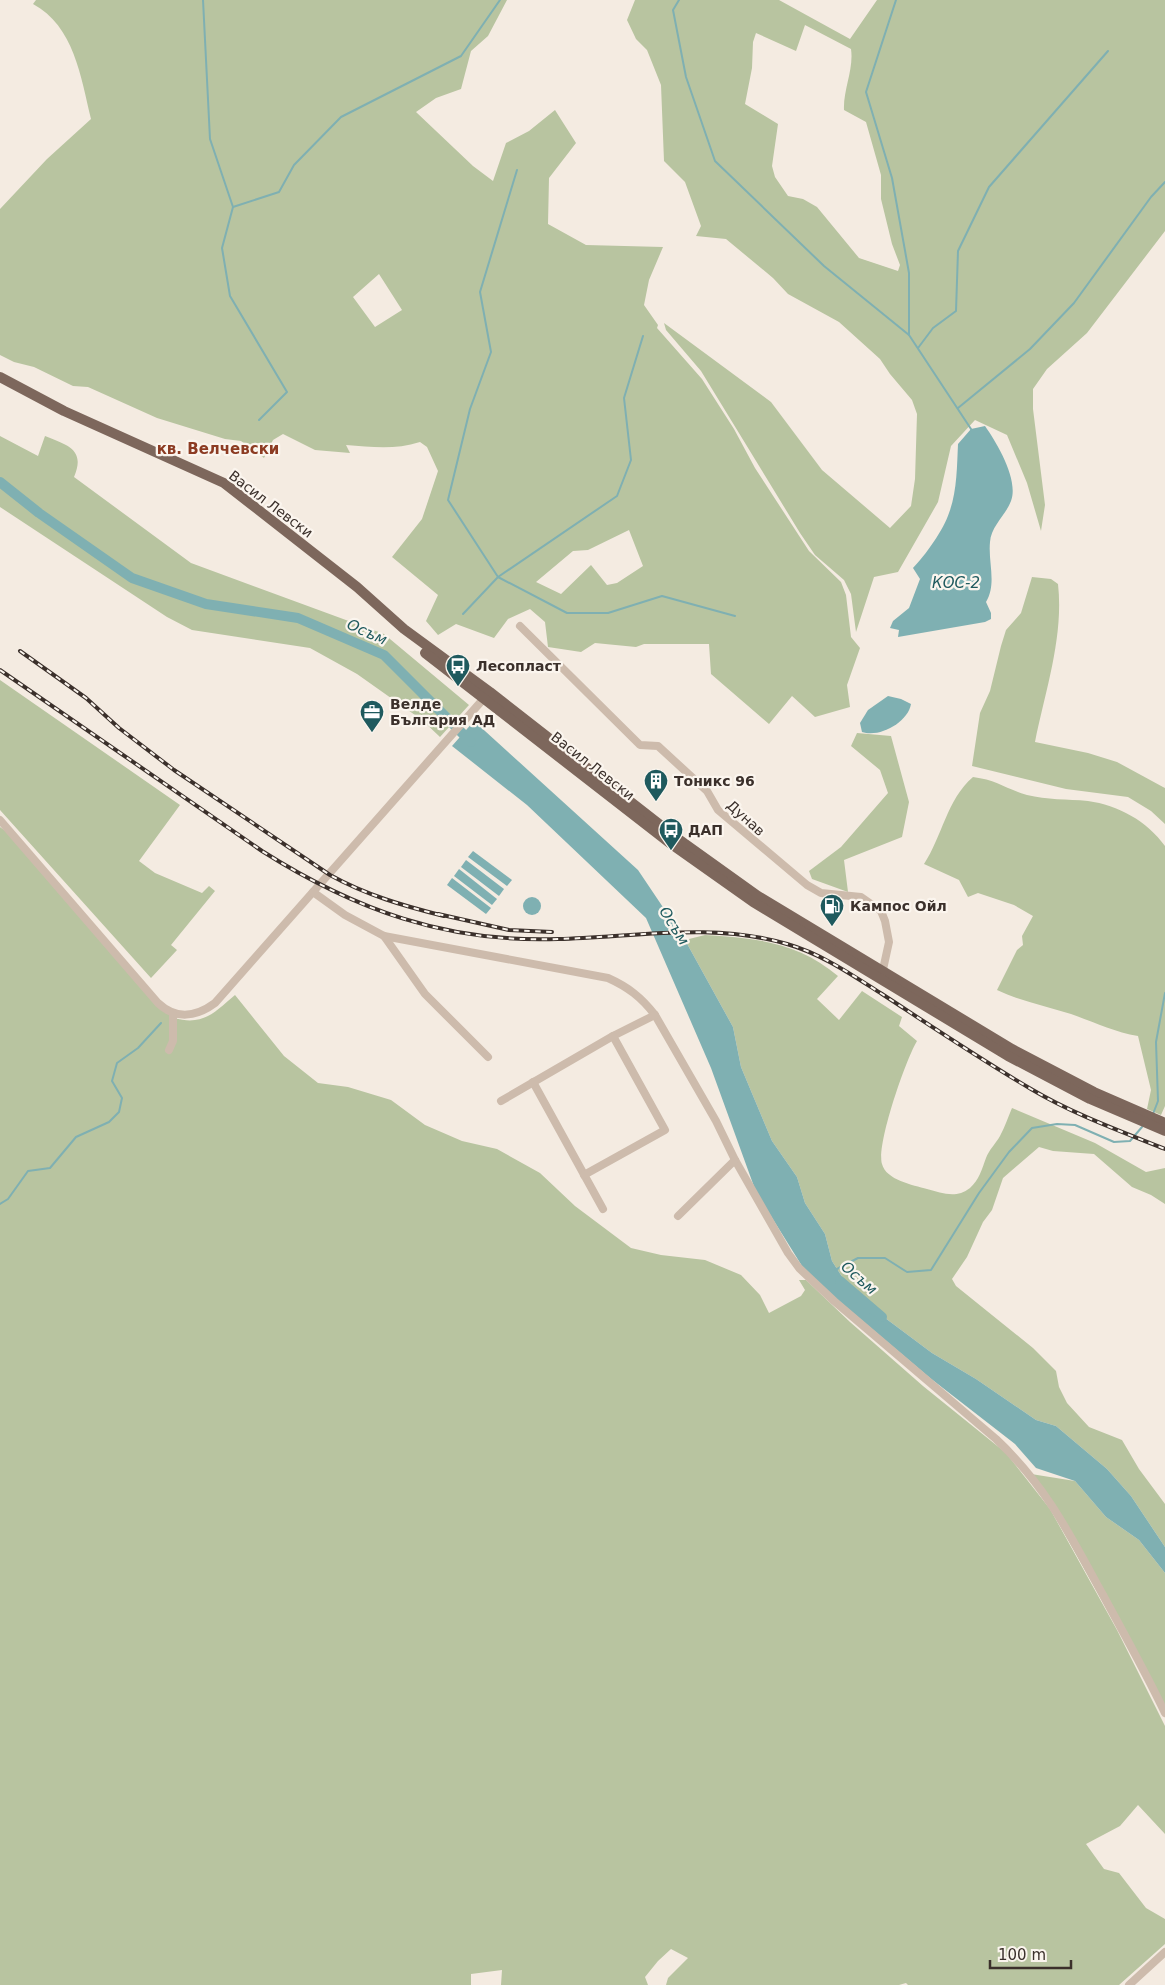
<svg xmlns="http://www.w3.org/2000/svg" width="1165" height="1985" font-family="'DejaVu Sans',sans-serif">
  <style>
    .green { fill: #b8c4a0; fill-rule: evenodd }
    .water { fill: #7fb0b2 }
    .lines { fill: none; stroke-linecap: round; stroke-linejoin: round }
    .stream { stroke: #7fb0b2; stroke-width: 2 }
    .river { stroke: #7fb0b2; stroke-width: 10 }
    .minor { stroke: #cdbbac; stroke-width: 8 }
    .major { stroke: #7d675c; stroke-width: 10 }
    .rail-casing { stroke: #3b302b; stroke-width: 4 }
    .rail { stroke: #fbf5ee; stroke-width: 2; stroke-dasharray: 5.5; stroke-linecap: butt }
    .labels { text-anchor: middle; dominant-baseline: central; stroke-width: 4.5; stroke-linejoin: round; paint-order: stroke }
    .street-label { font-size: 14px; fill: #3b302b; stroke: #fbf5ee }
    .poi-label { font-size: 14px; font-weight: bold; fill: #3b302b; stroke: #fbf5ee; text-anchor: start }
    .neighbourhood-label { font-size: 15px; font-weight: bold; fill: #8c3b22; stroke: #fbf5ee }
    .water-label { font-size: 15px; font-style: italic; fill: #1f5a5e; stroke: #fbf5ee }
  </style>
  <rect width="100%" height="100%" fill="#f4ebe1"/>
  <g class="green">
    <path d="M 36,0 L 507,0 L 488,36 L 471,51 L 461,89 L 436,98 L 416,112 L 473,166 L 493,181 L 506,143 L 529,131 L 555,110 L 576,143 L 549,178 L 548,224 L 586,245 L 663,247 L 649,280 L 644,305 L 658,325 L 657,328 L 702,379 L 734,429 L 755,468 L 809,551 L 841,582 L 846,595 L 851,637 L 860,648 L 847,685 L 850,707 L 815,717 L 792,696 L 769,724 L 711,674 L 709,644 L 644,644 L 636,647 L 595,643 L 581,652 L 548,647 L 545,622 L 530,609 L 508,619 L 494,638 L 456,624 L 438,635 L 426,621 L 438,595 L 392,557 L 422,519 L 438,471 L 427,447 L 420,442 C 395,450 372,447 346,445 L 350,453 L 315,450 L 283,434 L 273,440 L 264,458 L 241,441 L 225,439 L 157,418 L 88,387 L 73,386 L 34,367 L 14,362 L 0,355 L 0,209 L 47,159 L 91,119 C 81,77 74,26 33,4 ZM 379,274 L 402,310 L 375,327 L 353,297 ZM 629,530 L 643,566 L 617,583 L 607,585 L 591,565 L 561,594 L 536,582 L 573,551 L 588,550 Z"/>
    <path d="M 635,0 L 779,0 L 850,39 L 877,0 L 1165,0 L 1165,231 L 1087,333 L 1047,369 L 1033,389 L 1033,409 L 1045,505 L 1041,531 L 1027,483 L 1007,435 L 975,420 L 951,446 L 938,502 L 898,572 L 874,577 L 856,632 L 851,594 L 844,580 L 815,555 L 800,533 L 701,371 L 666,330 L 664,323 L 771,402 L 822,470 L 890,528 L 911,506 L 915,479 L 917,414 L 912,400 L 890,374 L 880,359 L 839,322 L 788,294 L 773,278 L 726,239 L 696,236 L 701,226 L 685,182 L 664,161 L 661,85 L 647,50 L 636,39 L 627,20 ZM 805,25 L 851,49 C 854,69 843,90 844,110 L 866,122 L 881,175 L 881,199 L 892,244 L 900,265 L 898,271 L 859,258 L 817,207 L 803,199 L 788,196 L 775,177 L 772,166 L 778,124 L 745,104 L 752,68 L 753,42 L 756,33 L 796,51 Z"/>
    <path d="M 0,436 L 38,456 L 45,436 C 67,445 86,449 74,477 L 191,563 L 384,634 L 469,705 L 440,737 L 422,720 L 357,674 L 310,648 L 192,630 L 167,617 L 0,507 Z"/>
    <path d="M 1032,577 L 1051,579 L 1058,584 C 1064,637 1045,692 1035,742 L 1088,753 L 1117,762 L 1163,787 L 1165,788 L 1165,824 L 1151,811 L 1128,797 L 1066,789 L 972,766 L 980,713 L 990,691 L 1001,646 L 1006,630 L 1021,613 Z"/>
    <path d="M 0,680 L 180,805 L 139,861 L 155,873 L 202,893 L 209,886 L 215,891 L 171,945 L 177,950 L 151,978 L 0,810 Z"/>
    <path d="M 857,733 L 891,736 L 909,802 L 902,837 L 844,860 L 848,892 L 812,879 L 809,871 L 841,847 L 888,793 L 880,770 L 851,746 Z"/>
    <path d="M 973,777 C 997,780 1006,789 1027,795 C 1047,800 1067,799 1088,801 C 1118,805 1147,821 1165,846 L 1165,1106 L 1161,1115 L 1147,1109 L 1151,1090 L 1138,1036 C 1114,1032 1094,1022 1071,1014 C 1046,1006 1020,1001 997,990 L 1017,950 L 1023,945 L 1022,936 L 1033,916 L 1014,905 L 978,893 L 968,897 L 959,880 L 924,864 C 942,837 947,799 973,777 Z"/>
    <path d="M 0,827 L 11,835 L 174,1018 C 203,1026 214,1013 235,995 L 284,1056 L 318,1083 L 348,1087 L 391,1100 L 425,1125 L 462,1141 L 497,1149 L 540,1173 L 575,1206 L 631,1248 L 661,1255 L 705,1260 L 741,1275 L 760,1295 L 769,1313 L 801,1296 L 805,1290 L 799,1280 L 806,1280 L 850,1322 L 923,1386 L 1006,1453 L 1050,1509 L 1117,1630 L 1165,1726 L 1165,1834 L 1138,1805 L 1120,1826 L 1086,1844 L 1104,1869 L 1119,1873 L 1146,1908 L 1165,1919 L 1165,1944 L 1119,1985 L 908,1985 L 906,1983 L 899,1985 L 666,1985 L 668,1978 L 688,1958 L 671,1949 L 658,1961 L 645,1977 L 648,1985 L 501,1985 L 502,1970 L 471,1974 L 471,1985 L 0,1985 Z"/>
    <path d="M 705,935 C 755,938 798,942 838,976 L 817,999 L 839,1020 L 862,991 L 902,1017 L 899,1026 L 917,1041 C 906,1059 876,1145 882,1164 C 886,1180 913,1185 927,1189 C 942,1193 956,1199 970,1188 C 979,1180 982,1169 986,1158 C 989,1150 996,1143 1000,1136 C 1005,1127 1008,1117 1012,1108 L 1095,1143 L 1146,1172 L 1165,1168 L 1165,1204 L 1151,1195 L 1132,1187 L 1094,1154 L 1053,1151 L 1039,1147 L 1003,1178 L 992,1210 L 983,1222 L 967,1257 L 952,1279 L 956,1286 L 1033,1348 L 1056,1371 L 1059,1387 L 1067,1403 L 1089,1427 L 1122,1440 L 1139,1469 L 1165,1504 L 1165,1547 L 1131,1496 L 1107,1469 L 1056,1426 L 1036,1420 L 976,1379 L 932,1353 L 853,1294 L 832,1261 L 825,1234 L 805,1203 L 797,1177 L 772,1141 L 741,1067 L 733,1027 L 685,940 Z"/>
    <path d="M 1031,1474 L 1075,1481 L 1106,1517 L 1139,1540 L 1165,1573 L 1165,1713 Z"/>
  </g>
  <g class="water">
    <path d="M 985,426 C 997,443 1019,480 1011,501 C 1006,515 991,526 990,542 C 988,563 997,583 986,602 L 991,613 L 991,619 L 985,622 L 898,637 L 899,630 L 890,628 L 893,621 L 909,608 L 920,579 L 913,568 C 925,556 944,529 949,513 C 957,492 957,466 958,444 L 971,429 Z"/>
    <path d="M 888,696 L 901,699 L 911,704 C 908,722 880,738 862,732 L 860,723 L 868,710 Z"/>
    <path d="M 474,721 L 638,870 L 685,940 L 733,1027 L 741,1067 L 772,1141 L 797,1177 L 805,1203 L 825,1234 L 832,1261 L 853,1294 L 932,1353 L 976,1379 L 1036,1420 L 1056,1426 L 1107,1469 L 1131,1496 L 1165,1547 L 1165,1573 L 1139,1540 L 1106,1517 L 1075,1481 L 1036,1468 L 1015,1444 L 930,1378 L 807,1274 L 756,1192 L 711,1068 L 646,918 L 527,805 L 452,746 Z"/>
    <path d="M 473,851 L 512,880 L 507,886 L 468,857 Z"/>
    <path d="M 466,860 L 504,889 L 499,896 L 461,867 Z"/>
    <path d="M 459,869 L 497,899 L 492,905 L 454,876 Z"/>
    <path d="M 452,878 L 491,908 L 486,914 L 447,885 Z"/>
    <circle cx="532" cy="906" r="9"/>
  </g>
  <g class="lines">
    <g class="stream">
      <path d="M 203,0 L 210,139 L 233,207 L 222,248 L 230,296 L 287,392 L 259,420"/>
      <path d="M 679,0 L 673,10 L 686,77 L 715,161 L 824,266 L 909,335 L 971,429"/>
      <path d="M 896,0 L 866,92 L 892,178 L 909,273 L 909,335"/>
      <path d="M 233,207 L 279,192 L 294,165 L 341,117 L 461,56 L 500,0"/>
      <path d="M 643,336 L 624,398 L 631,460 L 617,496 L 498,577 L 567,613 L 608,613 L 662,596 L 735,616"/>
      <path d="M 918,348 L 933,328 L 956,311 L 958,251 L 989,187 L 1108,51"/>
      <path d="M 958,408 L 1030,349 L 1074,303 L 1151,197 L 1165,182"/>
      <path d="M 463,614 L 498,577 L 448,500 L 470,409 L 491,352 L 480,292 L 517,170"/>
      <path d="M 1153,1114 L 1158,1101 L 1156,1042 L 1165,993"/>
      <path d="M 0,1204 L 8,1199 L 28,1171 L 50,1168 L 76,1137 L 109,1122 L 119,1112 L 122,1098 L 112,1081 L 117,1063 L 138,1048 L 161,1023"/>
      <path d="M 835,1270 L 858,1258 L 885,1258 L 907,1272 L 931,1270 L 979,1193 L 1009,1152 L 1032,1128 L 1057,1124 L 1075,1125 L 1114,1142 L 1130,1141 L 1142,1127"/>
    </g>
    <g class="river">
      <path d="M 0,482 L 39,513 L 132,578 L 206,604 L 298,618 L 384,655 L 471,742"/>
      <path d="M 840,1281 L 882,1317"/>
    </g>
    <g class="minor">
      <path d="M 520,626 L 640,745 L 658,746 L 707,791 L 718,810 L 807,885 L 821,893 L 861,897 L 881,911 L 885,921 L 889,942 L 882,974"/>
      <path d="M 0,820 L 158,1003 C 176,1020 196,1017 215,1003 L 486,696"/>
      <path d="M 313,892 L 345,915 L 384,936 L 608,978 C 628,987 641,997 655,1015 L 716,1121 L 735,1160 L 788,1253 L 799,1268 L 834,1301 L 996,1439 C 1047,1487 1070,1535 1103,1595 C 1124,1634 1146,1673 1165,1713"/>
      <path d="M 384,936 L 425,994 L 488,1057"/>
      <path d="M 169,1050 L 173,1041 L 173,1013"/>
      <path d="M 533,1082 L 603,1209"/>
      <path d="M 501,1101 L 613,1036 L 655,1015"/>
      <path d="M 584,1175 L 665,1130 L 613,1036"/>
      <path d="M 678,1216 L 735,1160"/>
      <path d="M 1129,1985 L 1165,1952"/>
    </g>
    <g class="major">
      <path d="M 0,377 L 64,411 L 224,483 L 357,587 L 404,629 L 490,692 L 677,838 L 758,896 L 1012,1049 L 1094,1092 L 1165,1123"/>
      <path d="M 425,653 L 671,844 L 753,902 L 1008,1056 L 1090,1099 L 1165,1131"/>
    </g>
    <defs>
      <g id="rail">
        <path d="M 20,651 L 86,698 L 119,728 L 174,770 L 330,875 C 366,895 404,906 444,916"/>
        <path d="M 0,670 L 262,851 C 355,910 447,943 558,939 C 635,937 712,922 787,944 C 822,954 852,975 882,994 C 931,1026 980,1059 1031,1089 C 1073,1114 1120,1131 1165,1149"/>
        <path d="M 438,914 L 509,930 L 552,932"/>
      </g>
    </defs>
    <use href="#rail" class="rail-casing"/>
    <use href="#rail" class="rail"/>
  </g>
  <defs>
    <symbol id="bus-pin" viewBox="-11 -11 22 30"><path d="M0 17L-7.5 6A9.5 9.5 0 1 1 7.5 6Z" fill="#1f5a5e" stroke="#fbf5ee"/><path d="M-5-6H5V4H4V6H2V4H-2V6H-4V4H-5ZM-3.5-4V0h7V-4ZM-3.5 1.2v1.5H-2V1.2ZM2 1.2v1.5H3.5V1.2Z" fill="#fff"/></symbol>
    <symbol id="office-pin" viewBox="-11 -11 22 30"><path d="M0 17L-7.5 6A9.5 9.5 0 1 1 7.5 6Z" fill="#1f5a5e" stroke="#fbf5ee"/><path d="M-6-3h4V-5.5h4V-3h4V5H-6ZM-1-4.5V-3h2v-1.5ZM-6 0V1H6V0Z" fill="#fff"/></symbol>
    <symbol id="building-pin" viewBox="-11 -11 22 30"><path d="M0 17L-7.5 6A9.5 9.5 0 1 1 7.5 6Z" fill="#1f5a5e" stroke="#fbf5ee"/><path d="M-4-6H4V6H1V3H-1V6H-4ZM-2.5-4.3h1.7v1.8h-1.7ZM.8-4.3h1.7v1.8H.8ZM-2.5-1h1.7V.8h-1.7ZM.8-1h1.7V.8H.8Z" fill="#fff"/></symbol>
    <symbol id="fuel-pin" viewBox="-11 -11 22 30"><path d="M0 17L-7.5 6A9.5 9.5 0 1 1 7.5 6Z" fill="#1f5a5e" stroke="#fbf5ee"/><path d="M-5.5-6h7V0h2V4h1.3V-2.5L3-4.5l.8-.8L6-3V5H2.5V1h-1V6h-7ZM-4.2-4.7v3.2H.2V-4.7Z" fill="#fff"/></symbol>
  </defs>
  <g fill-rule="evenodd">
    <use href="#bus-pin" x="444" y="652" width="28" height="38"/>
    <use href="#office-pin" x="358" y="698" width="28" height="38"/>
    <use href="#building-pin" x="642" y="767" width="28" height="38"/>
    <use href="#bus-pin" x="657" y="816" width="28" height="38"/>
    <use href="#fuel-pin" x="818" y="892" width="28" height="38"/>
  </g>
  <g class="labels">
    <g class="street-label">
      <text transform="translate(271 504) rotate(37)">Васил Левски</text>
      <text transform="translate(593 766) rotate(38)">Васил Левски</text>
      <text transform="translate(746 818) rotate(42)">Дунав</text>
    </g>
    <g class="poi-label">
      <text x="476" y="666">Лесопласт</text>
      <text x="390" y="704">Велде<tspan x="390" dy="16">България АД</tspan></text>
      <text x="674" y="781">Тоникс 96</text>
      <text x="688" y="830">ДАП</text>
      <text x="850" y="906">Кампос Ойл</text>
    </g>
    <g class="neighbourhood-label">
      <text x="218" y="449">кв. Велчевски</text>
    </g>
    <g class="water-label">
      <text x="956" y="583">КОС-2</text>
      <text transform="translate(367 632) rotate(25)">Осъм</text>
      <text transform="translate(674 926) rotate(58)">Осъм</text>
      <text transform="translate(859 1278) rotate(41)">Осъм</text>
    </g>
  </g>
  <path d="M990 1960v8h81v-8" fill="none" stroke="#3b302b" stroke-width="2.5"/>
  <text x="998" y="1960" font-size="15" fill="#3b302b" stroke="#fbf5ee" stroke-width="4" paint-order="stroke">100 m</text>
</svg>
